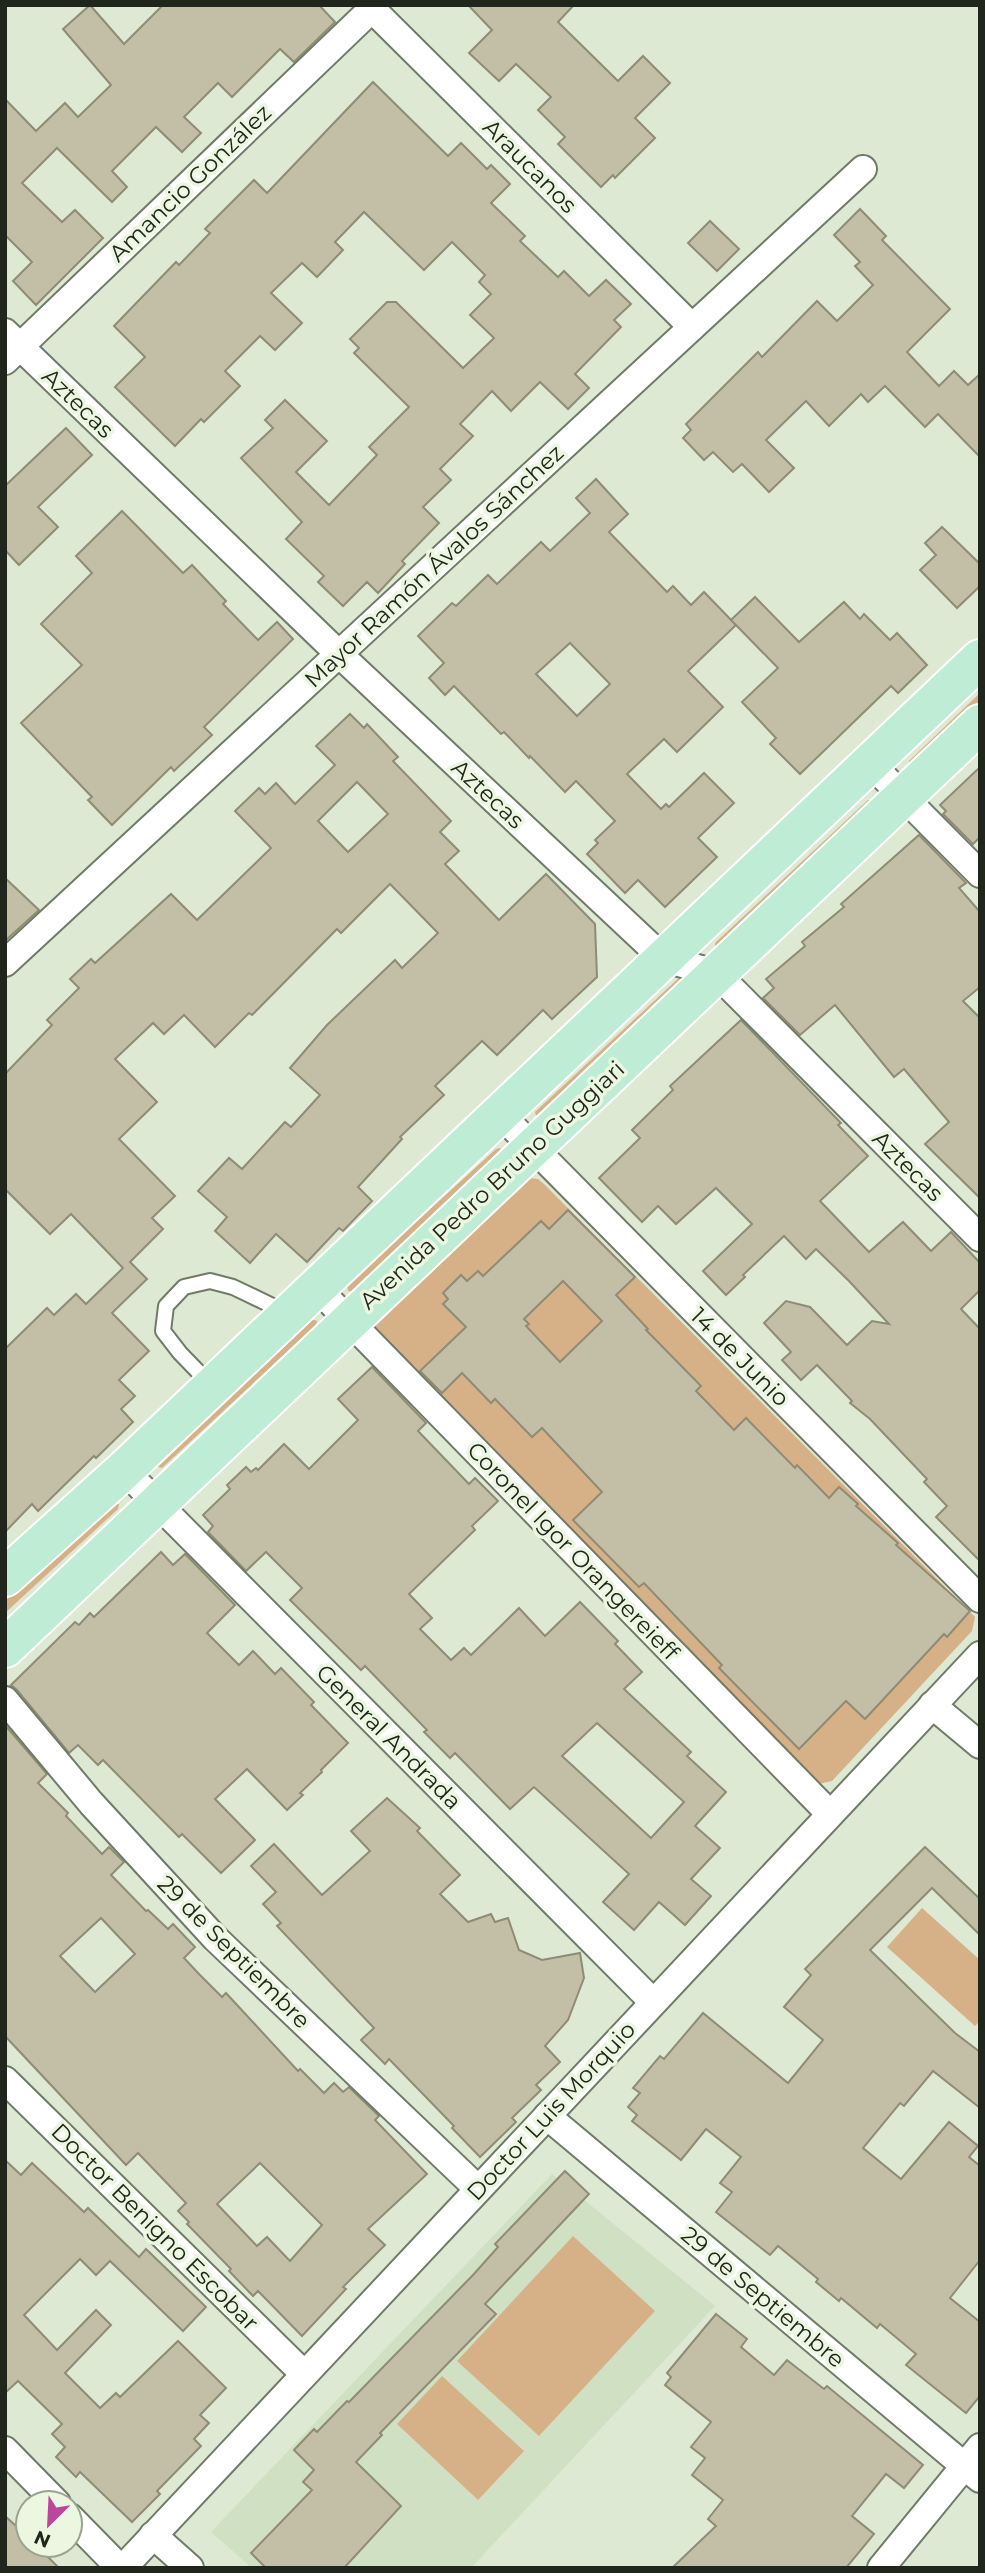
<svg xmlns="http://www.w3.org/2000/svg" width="985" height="2573" font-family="Montserrat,sans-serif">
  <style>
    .built { fill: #d0e0c2 }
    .green { fill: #d6b187 }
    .building { fill: #c3bfa7; stroke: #8f8b74; stroke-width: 2; fill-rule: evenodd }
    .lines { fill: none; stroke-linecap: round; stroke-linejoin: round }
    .service-casing { stroke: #707b67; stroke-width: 18 }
    .minor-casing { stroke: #707b67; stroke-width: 30 }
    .primary-casing { stroke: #fff; stroke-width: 42 }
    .service { stroke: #fff; stroke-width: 14 }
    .minor { stroke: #fff; stroke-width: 26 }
    .primary { stroke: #bfecd4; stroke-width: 38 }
    .labels { text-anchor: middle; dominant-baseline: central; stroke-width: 7; stroke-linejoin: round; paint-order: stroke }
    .street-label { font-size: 23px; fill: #21261d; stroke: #ebf7e0 }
  </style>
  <rect width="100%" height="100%" fill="#dde9d3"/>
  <path class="built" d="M 552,2174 L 715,2306 L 471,2568 L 252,2568 L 211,2532 Z"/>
  <g class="green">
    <path d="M 980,693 L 980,706 L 909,765 L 909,761 Z"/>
    <path d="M 868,800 L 873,800 L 717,949 L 715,947 L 715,943 Z"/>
    <path d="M 682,975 L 688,977 L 537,1119 L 535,1112 Z"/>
    <path d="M 500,1148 L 502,1151 L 353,1292 L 348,1291 L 347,1285 L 496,1149 Z"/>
    <path d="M 529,1178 L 538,1179 L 544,1184 L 975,1617 L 972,1631 L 832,1781 L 818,1784 L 374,1330 L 375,1322 L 522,1180 Z"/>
    <path d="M 311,1319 L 317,1321 L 316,1325 L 162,1468 L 155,1466 Z"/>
    <path d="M 112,1502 L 119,1504 L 118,1509 L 5,1613 L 5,1601 Z"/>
    <path d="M 922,1908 L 980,1960 L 980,2021 L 975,2026 L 887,1947 Z"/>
    <path d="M 573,2236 L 655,2311 L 539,2436 L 457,2361 Z"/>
    <path d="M 442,2376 L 524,2451 L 478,2500 L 397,2424 Z"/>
  </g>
  <g class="building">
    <path d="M 90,5 L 124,44 L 163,5 L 319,5 L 335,22 L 294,62 L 280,49 L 232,97 L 218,83 L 184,117 L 201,133 L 182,152 L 156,127 L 112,171 L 127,187 L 112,202 L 57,148 L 22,183 L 62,222 L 75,210 L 103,238 L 36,305 L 13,281 L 32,262 L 5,235 L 5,99 L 36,131 L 65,103 L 78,117 L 111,85 L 63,29 Z"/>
    <path d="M 468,5 L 574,5 L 558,22 L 618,81 L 643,56 L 670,83 L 635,118 L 655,138 L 615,178 L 613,175 L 601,187 L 558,144 L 565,137 L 538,110 L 551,97 L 516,64 L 499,81 L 469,53 L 492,30 Z"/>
    <path d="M 373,82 L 448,156 L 461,143 L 487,169 L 491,165 L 510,184 L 491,203 L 525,236 L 520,241 L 558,277 L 564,271 L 589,296 L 606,280 L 631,304 L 614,320 L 621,327 L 575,374 L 589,388 L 568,409 L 540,382 L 511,411 L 492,391 L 460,424 L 473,436 L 440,469 L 451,480 L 423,507 L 439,523 L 402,561 L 405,564 L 378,593 L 367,582 L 343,606 L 318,582 L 324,576 L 286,539 L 302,522 L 241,458 L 273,428 L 265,420 L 285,400 L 327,441 L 296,472 L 329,505 L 377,455 L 369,447 L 409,407 L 354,353 L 359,348 L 350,339 L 387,302 L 396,302 L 463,368 L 494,338 L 470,315 L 491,294 L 479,282 L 485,275 L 452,242 L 424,270 L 364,212 L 335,242 L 343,250 L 317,277 L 302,263 L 271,293 L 302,323 L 275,350 L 260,336 L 225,371 L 240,386 L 204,422 L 201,419 L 175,446 L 115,387 L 145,357 L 114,326 L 176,262 L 179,265 L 210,233 L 205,229 L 254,180 L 267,193 Z"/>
    <path d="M 860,209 L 886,236 L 882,240 L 950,309 L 907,352 L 939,386 L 954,371 L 968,385 L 980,374 L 980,457 L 938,414 L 925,427 L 885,386 L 868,402 L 861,394 L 829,426 L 806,401 L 766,440 L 794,468 L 769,492 L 742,464 L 733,472 L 713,452 L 704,460 L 683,438 L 691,430 L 686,424 L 758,352 L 762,357 L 817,301 L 837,321 L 873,285 L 855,266 L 860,262 L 834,235 Z"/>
    <path d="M 710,221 L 739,249 L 717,271 L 688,243 Z"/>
    <path d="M 66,428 L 92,455 L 38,507 L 58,527 L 19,565 L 5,550 L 5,486 Z"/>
    <path d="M 596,479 L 628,514 L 609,532 L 667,592 L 673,586 L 691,605 L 704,592 L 736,625 L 688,671 L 723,707 L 677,752 L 664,739 L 627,774 L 661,809 L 666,804 L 669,807 L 704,773 L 734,803 L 698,838 L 717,857 L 665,907 L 638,880 L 625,893 L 587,854 L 598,843 L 595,840 L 615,821 L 576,781 L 565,792 L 530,756 L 529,758 L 504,732 L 501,734 L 454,686 L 445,695 L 429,678 L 444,663 L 418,636 L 452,603 L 456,606 L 488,575 L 497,584 L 541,542 L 550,551 L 590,513 L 576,498 ZM 570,643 L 610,684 L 577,716 L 536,674 Z"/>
    <path d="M 122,511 L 183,573 L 192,565 L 226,601 L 223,604 L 258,640 L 277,622 L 293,639 L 204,727 L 212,735 L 174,771 L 171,767 L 112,825 L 88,800 L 92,797 L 21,723 L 82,665 L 41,624 L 92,573 L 76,556 Z"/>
    <path d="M 942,527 L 980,564 L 980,586 L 957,608 L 920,570 L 936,555 L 925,543 Z"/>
    <path d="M 755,597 L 799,642 L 844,602 L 860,619 L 864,614 L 890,640 L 897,633 L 927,665 L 898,693 L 891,686 L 800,774 L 770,744 L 776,738 L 742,702 L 778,668 L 731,620 Z"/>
    <path d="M 350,714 L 364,728 L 367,724 L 398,757 L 393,761 L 451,821 L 440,832 L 459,851 L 445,864 L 499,920 L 546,874 L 595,924 L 597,977 L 552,1019 L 543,1010 L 497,1055 L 482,1041 L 435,1086 L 444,1095 L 400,1137 L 402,1139 L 358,1187 L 372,1201 L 343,1231 L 339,1228 L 307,1262 L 276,1234 L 250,1263 L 215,1231 L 227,1217 L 198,1191 L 229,1158 L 242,1169 L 285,1122 L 291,1127 L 320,1095 L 290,1068 L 327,1025 L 395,960 L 402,968 L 438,933 L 390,884 L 341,933 L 337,929 L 252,1015 L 249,1013 L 215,1047 L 184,1015 L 164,1034 L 153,1023 L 115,1059 L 157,1102 L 119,1139 L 175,1196 L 152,1218 L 163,1229 L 130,1262 L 147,1279 L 112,1313 L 149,1351 L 119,1380 L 135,1396 L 121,1409 L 133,1422 L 96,1458 L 94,1456 L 38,1511 L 32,1504 L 5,1532 L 5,1349 L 47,1308 L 54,1315 L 76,1294 L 86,1304 L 123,1268 L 71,1214 L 50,1234 L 5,1189 L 5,1074 L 52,1025 L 47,1020 L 79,988 L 70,979 L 91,959 L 95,963 L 171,894 L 197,920 L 271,848 L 235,811 L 259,788 L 265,794 L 276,783 L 295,804 L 335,765 L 316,746 ZM 357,782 L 388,814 L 348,852 L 318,821 Z"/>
    <path d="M 980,767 L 980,837 L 973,844 L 943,814 L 946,811 L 940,805 Z"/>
    <path d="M 919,835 L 966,883 L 959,888 L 980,912 L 980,987 L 963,1001 L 980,1018 L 980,1198 L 925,1144 L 949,1122 L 904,1069 L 894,1077 L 835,1005 L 800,1035 L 763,998 L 774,988 L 766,979 L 805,946 L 802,942 L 844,907 L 841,904 Z"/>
    <path d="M 5,878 L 39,910 L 5,941 Z"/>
    <path d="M 741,1020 L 841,1123 L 838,1125 L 868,1156 L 820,1201 L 869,1252 L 903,1222 L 931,1251 L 951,1232 L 980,1263 L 980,1290 L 961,1309 L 980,1329 L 980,1561 L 936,1517 L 947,1506 L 924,1482 L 927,1479 L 870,1419 L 850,1403 L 852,1401 L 817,1365 L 801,1380 L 782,1360 L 791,1352 L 764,1323 L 786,1301 L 810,1307 L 847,1345 L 872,1321 L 889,1324 L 849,1281 L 816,1249 L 806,1259 L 784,1236 L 743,1275 L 745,1277 L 726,1295 L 703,1271 L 752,1224 L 716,1188 L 676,1224 L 658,1206 L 642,1222 L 599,1178 L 640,1138 L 632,1130 L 673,1090 L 670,1086 Z"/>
    <path d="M 568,1210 L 635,1277 L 616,1295 L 648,1329 L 646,1330 L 701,1386 L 696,1391 L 734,1430 L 746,1418 L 795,1468 L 797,1465 L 829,1498 L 839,1487 L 858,1504 L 856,1506 L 898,1543 L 896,1545 L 970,1611 L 947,1637 L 944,1634 L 865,1719 L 846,1701 L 799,1749 L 719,1668 L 722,1665 L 644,1583 L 639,1587 L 573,1520 L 602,1492 L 542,1428 L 532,1437 L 495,1399 L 491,1403 L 462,1373 L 442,1393 L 420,1371 L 466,1327 L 443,1304 L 448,1299 L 443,1293 L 461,1275 L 467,1281 L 478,1271 L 483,1276 L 541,1221 L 549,1229 ZM 563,1281 L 602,1321 L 560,1362 L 526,1326 L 529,1324 L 524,1319 Z"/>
    <path d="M 372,1367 L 426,1423 L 418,1431 L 469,1484 L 475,1478 L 498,1501 L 472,1526 L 475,1530 L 409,1594 L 432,1618 L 420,1629 L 451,1660 L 464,1648 L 471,1655 L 519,1608 L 545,1636 L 580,1602 L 618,1641 L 615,1644 L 642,1672 L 624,1689 L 691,1752 L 687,1756 L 726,1792 L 695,1826 L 720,1848 L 691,1879 L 711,1896 L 685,1925 L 659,1902 L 634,1930 L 603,1902 L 629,1874 L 534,1787 L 510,1809 L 455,1753 L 450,1758 L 424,1732 L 427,1730 L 365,1666 L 361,1670 L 290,1600 L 302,1588 L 266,1552 L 246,1571 L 208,1532 L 213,1526 L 203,1515 L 230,1489 L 227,1485 L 246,1467 L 251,1472 L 256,1468 L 258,1470 L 284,1444 L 309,1469 L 358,1420 L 338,1399 ZM 597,1723 L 684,1802 L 651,1838 L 562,1756 Z"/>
    <path d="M 161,1552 L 173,1565 L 185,1554 L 235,1605 L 207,1633 L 239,1665 L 253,1651 L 275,1674 L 281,1668 L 314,1702 L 311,1705 L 348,1743 L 321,1770 L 322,1772 L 300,1793 L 303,1795 L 287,1810 L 247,1769 L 215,1799 L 255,1840 L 221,1873 L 182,1834 L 179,1837 L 103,1760 L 98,1765 L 78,1745 L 69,1753 L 17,1690 L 11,1685 L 75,1622 L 79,1625 L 90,1613 L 94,1617 Z"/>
    <path d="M 5,1725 L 47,1774 L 38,1783 L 68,1813 L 66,1816 L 102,1854 L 109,1847 L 124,1862 L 111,1875 L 146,1911 L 148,1910 L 168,1929 L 173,1924 L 195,1947 L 184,1958 L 199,1974 L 222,1997 L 226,1993 L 298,2071 L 300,2069 L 324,2093 L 334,2083 L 343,2092 L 349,2087 L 379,2116 L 375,2120 L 427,2174 L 368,2229 L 385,2245 L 343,2287 L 346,2289 L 302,2336 L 258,2291 L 253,2296 L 229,2271 L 231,2269 L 187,2224 L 189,2222 L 178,2211 L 186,2203 L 138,2153 L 126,2165 L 5,2036 ZM 101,1918 L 135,1954 L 95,1992 L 60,1956 ZM 260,2163 L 322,2225 L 290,2261 L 267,2237 L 257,2246 L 217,2204 Z"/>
    <path d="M 387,1798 L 420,1828 L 417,1831 L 460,1875 L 440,1894 L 468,1922 L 491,1914 L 495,1922 L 508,1918 L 519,1950 L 542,1960 L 580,1953 L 584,1978 L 568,2020 L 545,2046 L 560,2062 L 536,2085 L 541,2090 L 512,2118 L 516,2122 L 480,2157 L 452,2128 L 454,2126 L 389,2059 L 385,2064 L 361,2040 L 374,2028 L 277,1926 L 281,1923 L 263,1904 L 276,1892 L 251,1866 L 274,1844 L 322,1895 L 370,1851 L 351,1831 Z"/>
    <path d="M 925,1847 L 980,1899 L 980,1935 L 932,1888 L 870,1950 L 955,2033 L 980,2052 L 980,2108 L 933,2071 L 904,2106 L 900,2103 L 863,2148 L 901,2179 L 949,2122 L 978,2146 L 969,2157 L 980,2166 L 980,2260 L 950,2298 L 980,2322 L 980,2396 L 966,2413 L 906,2365 L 916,2354 L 880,2324 L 877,2328 L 841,2298 L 839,2301 L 816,2282 L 818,2279 L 778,2246 L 770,2255 L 716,2212 L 732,2192 L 720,2183 L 741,2157 L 706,2129 L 681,2160 L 632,2121 L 637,2115 L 628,2107 L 640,2093 L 633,2088 L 660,2056 L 664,2059 L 703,2013 L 788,2083 L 823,2040 L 784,2007 L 811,1975 L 805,1969 Z"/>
    <path d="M 5,2160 L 21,2175 L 32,2163 L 84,2212 L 88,2208 L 139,2257 L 146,2249 L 206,2307 L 183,2331 L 110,2261 L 96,2275 L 80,2259 L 24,2315 L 57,2350 L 96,2310 L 111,2325 L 65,2373 L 100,2408 L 116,2393 L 120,2397 L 178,2341 L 226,2388 L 200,2415 L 209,2423 L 194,2439 L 201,2446 L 157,2491 L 160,2494 L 132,2522 L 80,2472 L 76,2477 L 56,2457 L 65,2447 L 52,2434 L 62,2424 L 18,2381 L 5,2393 Z"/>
    <path d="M 565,2171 L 589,2194 L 485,2304 L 496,2314 L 380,2433 L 382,2435 L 356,2462 L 401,2506 L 344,2568 L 266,2568 L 251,2553 L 312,2490 L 303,2482 L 314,2470 L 294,2450 L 314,2429 L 317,2432 L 347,2401 L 349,2402 L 473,2275 L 498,2247 L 495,2244 Z"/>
    <path d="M 716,2314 L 747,2339 L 741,2347 L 774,2375 L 787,2360 L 824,2389 L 827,2386 L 923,2465 L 904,2488 L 886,2474 L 852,2516 L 874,2534 L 846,2568 L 672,2568 L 716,2526 L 708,2519 L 723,2500 L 692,2475 L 705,2458 L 691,2447 L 711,2422 L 665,2385 L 671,2377 L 667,2373 Z"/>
    <path d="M 5,2516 L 28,2537 L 28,2545 L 36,2545 L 59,2568 L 5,2568 Z"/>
  </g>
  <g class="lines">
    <defs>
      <path id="service" d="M 211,1385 L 180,1353 L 163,1331 L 166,1306 L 184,1287 L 210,1281 L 233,1287 L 285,1312"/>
      <g id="minor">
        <path d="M 368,5 L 692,327"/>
        <path d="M 5,332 L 339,654 L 664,959 L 716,973 L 980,1238"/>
        <path d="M 5,361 L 376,5"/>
        <path d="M 870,763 L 980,874"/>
        <path d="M 5,963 L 863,169"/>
        <path d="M 500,1114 L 980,1599"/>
        <path d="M 317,1288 L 830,1814"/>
        <path d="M 124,1470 L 653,2002"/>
        <path d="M 5,1700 L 91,1803 L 215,1938 L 478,2189"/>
        <path d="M 932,1705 L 980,1745"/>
        <path d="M 5,2080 L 304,2374"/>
        <path d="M 547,2116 L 980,2479"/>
        <path d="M 5,2450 L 57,2503"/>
        <path d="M 70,2517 L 120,2568"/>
        <path d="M 153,2535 L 190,2568"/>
        <path d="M 123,2568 L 980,1655"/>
        <path d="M 881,2568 L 980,2447"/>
      </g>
      <g id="primary">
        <path d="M 5,1577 L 124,1470 L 980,659"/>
        <path d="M 5,1648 L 980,724"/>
      </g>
    </defs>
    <use href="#service" class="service-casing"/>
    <use href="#minor" class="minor-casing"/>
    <use href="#primary" class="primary-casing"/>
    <use href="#service" class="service"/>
    <use href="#minor" class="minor"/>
    <use href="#primary" class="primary"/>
  </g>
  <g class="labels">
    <g class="street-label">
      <text transform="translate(530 166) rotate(45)">Araucanos</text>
      <text transform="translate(190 183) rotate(-44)">Amancio González</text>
      <text transform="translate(78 403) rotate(44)">Aztecas</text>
      <text transform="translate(434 566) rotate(-43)">Mayor Ramón Ávalos Sánchez</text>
      <text transform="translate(488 794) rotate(43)">Aztecas</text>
      <text transform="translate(908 1166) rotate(45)">Aztecas</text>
      <text transform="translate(492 1185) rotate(-43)">Avenida Pedro Bruno Guggiari</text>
      <text transform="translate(740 1357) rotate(45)">14 de Junio</text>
      <text transform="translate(573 1551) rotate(46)">Coronel Igor Orangereieff</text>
      <text transform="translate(389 1737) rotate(45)">General Andrada</text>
      <text transform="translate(234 1952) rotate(45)">29 de Septiembre</text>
      <text transform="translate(551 2111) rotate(-47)">Doctor Luis Morquio</text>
      <text transform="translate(155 2227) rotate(45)">Doctor Benigno Escobar</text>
      <text transform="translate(763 2297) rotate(40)">29 de Septiembre</text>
    </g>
  </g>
  <rect width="985" height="2573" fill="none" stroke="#21261d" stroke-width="14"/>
  <g transform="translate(49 2524) rotate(204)"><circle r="33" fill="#ebf7e0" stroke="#9aa392" stroke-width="2"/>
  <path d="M0-5L12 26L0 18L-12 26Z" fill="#bc469d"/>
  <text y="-10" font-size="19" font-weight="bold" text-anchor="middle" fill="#21261d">N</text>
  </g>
</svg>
